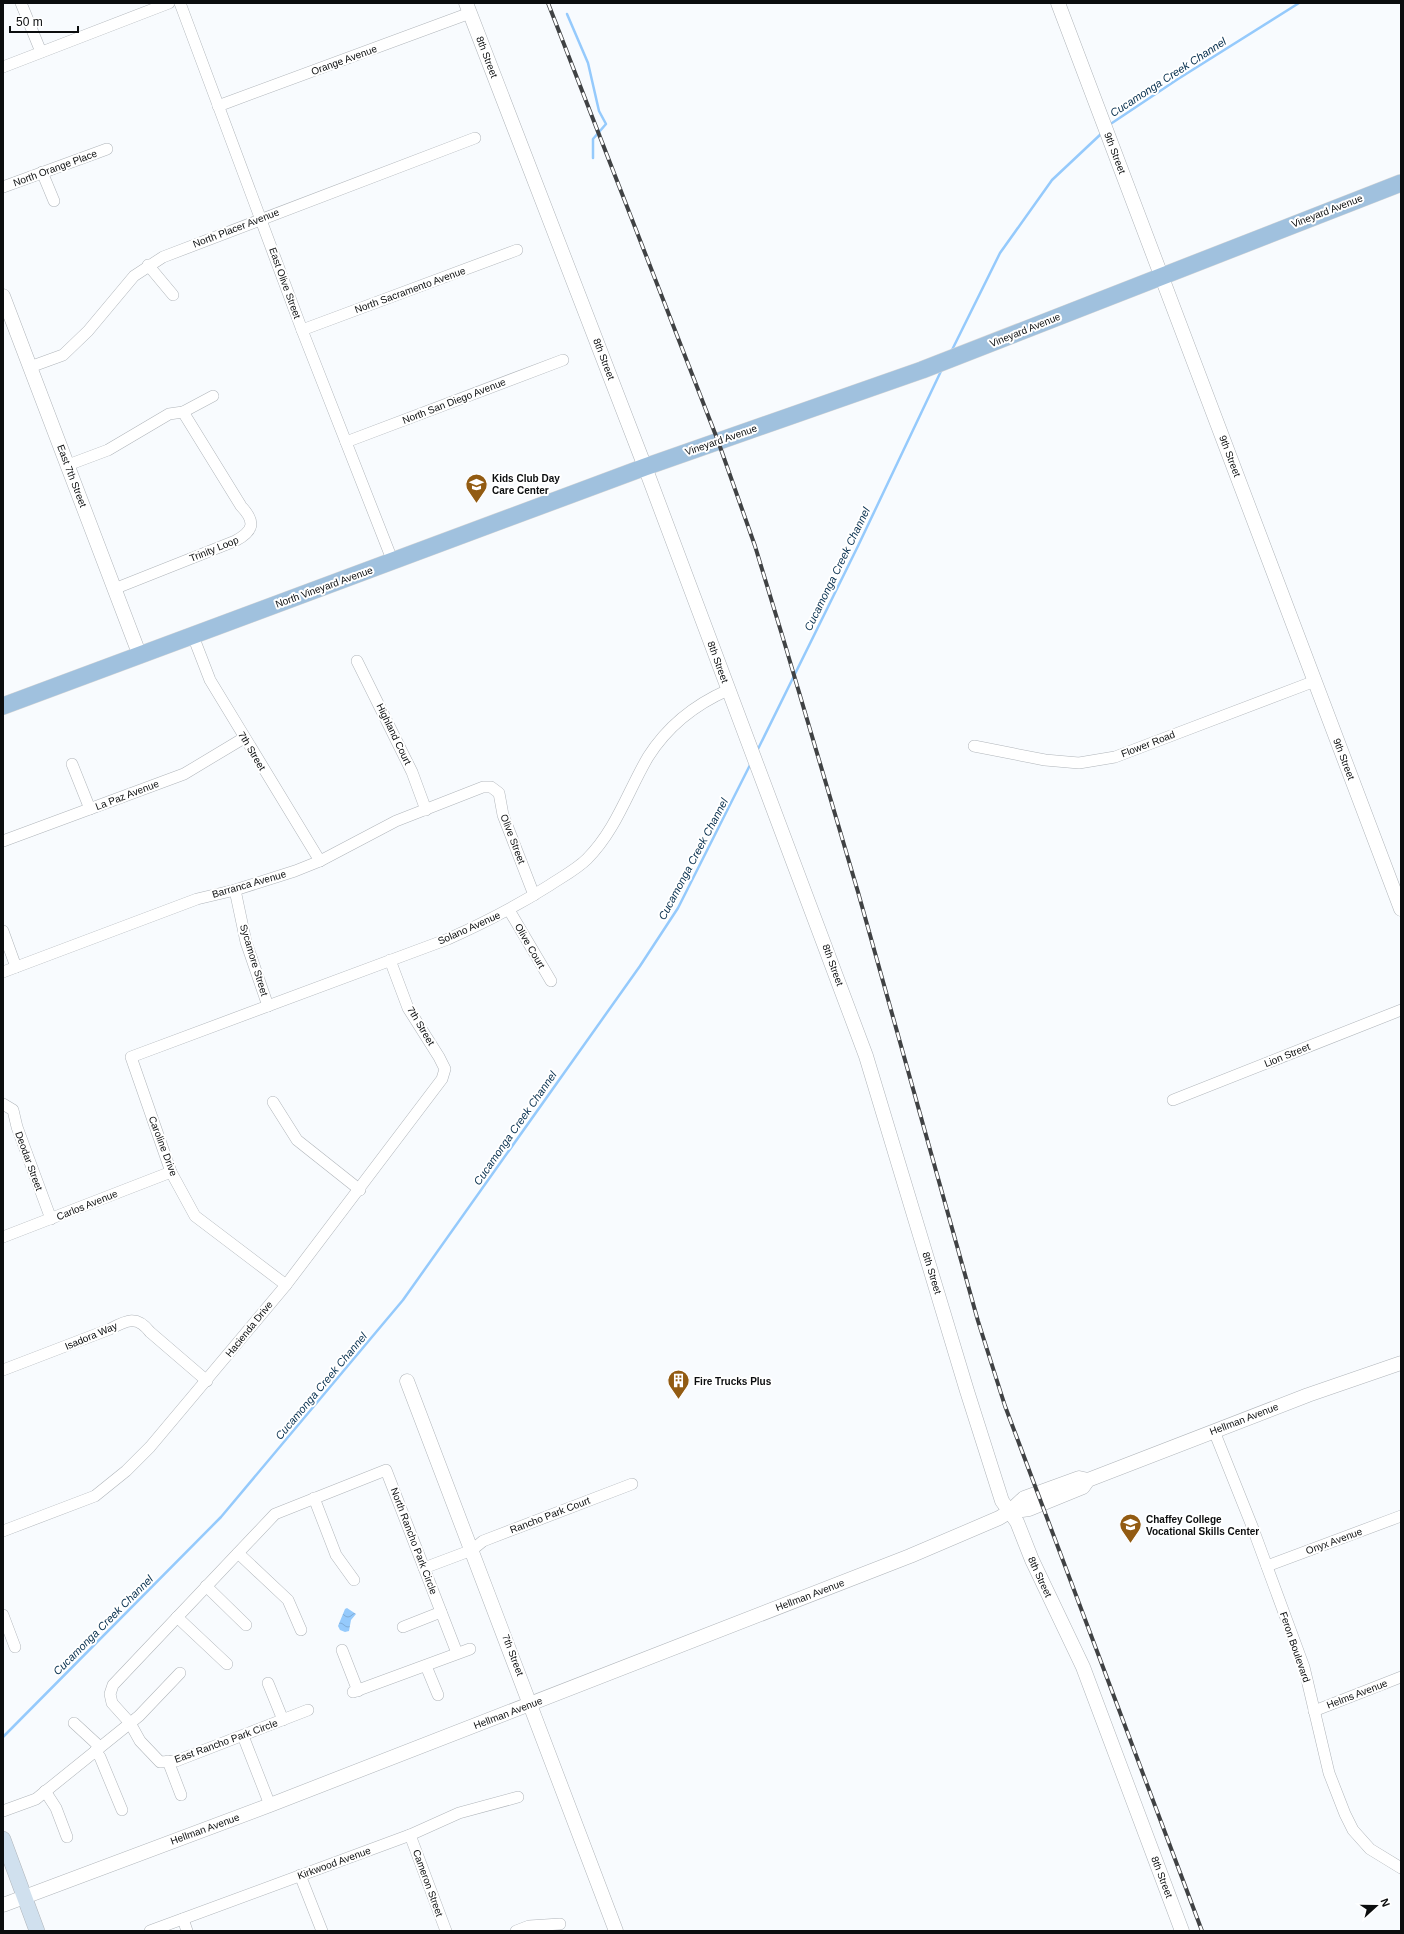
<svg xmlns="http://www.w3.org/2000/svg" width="1404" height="1934" font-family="Arial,sans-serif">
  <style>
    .water { fill: url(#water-waves) }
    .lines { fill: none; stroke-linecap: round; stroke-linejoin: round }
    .stream { stroke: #95cafc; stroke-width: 2.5 }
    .minor-casing { stroke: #b0b5ba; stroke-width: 12 }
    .tertiary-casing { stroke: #b0b5ba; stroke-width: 15 }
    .secondary-casing { stroke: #b0b5ba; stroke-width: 16 }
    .primary-casing { stroke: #d8d8d8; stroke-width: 18 }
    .minor { stroke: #fff; stroke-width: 11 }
    .tertiary { stroke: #fff; stroke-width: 14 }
    .secondary { stroke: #d0e0ee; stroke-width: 15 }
    .primary { stroke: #a0c1de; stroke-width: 17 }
    .rail-casing { stroke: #404244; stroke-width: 4 }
    .rail { stroke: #fff; stroke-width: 2.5; stroke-dasharray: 8; stroke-linecap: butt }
    .labels { text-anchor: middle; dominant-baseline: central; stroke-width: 4; stroke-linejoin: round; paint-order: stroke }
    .street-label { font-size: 10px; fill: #0b0d0e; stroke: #fff }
    .poi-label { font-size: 10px; font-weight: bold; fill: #0b0d0e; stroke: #fff; text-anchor: start }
    .water-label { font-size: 11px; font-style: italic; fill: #052e4d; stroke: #fff }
  </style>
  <defs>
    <pattern id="water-waves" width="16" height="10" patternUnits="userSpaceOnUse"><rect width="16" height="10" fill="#95cafc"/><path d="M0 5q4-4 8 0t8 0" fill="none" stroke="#7facd7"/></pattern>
  </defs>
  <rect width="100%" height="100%" fill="#f8fbfe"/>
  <path class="water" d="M 347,1608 L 356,1614 L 351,1620 L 349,1631 L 345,1632 L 340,1630 L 338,1626 L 345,1609 Z"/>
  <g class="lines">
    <g class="stream">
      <path d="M 567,14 L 588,63 L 599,111 L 606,124 L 593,139 L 593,158"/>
      <path d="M 1109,125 L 1178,79 L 1299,3"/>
      <path d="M 951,352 L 1000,253 L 1052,180 L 1102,133"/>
      <path d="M 757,751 L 858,546 L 942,369"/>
      <path d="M 3,1737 L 221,1517 L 403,1300 L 640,966 L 678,908 L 751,763"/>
    </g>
    <defs>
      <g id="minor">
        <path d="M 21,3 L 41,52"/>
        <path d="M 180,3 L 302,330 L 393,562"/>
        <path d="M 3,67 L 169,3"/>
        <path d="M 218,106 L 470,13"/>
        <path d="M 42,172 L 54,201"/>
        <path d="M 3,187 L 107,149"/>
        <path d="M 148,265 L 173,295"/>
        <path d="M 302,330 L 517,250"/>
        <path d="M 30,367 L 63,355 L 88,331 L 134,276 L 163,257 L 475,138"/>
        <path d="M 346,442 L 563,360"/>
        <path d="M 68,465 L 108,450 L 169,414 L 183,412 L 213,396"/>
        <path d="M 114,589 L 235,541 C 254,531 256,522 241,506 L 183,412"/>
        <path d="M 193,636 L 210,680 L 320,861"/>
        <path d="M 357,661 L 412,772 L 426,810"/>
        <path d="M 974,746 L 1045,760 L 1079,763 L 1115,757 L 1315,681"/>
        <path d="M 72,764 L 90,809"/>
        <path d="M 3,841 L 184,774 L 244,738"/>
        <path d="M 235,890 L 246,942 L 268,1006"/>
        <path d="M 509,910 L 551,981"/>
        <path d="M 3,931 L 16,967"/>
        <path d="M 3,972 L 197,899 L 235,890 L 295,871 L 320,861 L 396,821 L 483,787 L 491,787 L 499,793 L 503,815 L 534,895"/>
        <path d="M 1173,1100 L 1401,1010"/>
        <path d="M 273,1102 L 297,1140 L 360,1190"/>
        <path d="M 3,1104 L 13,1110 L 17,1127 L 51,1219"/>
        <path d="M 3,1237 L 171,1172"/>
        <path d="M 286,1285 L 195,1216 L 171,1172 L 131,1057 L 448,939 C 484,923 517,906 550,885 C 562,877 577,869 587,859 C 616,830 628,791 648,757 C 667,727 696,704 728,690"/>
        <path d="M 3,1370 L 110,1329 C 127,1320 137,1315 150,1332 L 207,1381"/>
        <path d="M 1214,1431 L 1252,1526 L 1304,1667 L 1329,1773 L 1345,1814 L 1353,1830 L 1370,1849 L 1401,1868"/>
        <path d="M 314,1498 L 336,1555 L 354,1580"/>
        <path d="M 3,1531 L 95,1496 L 126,1471 L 150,1447 L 286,1285 L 442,1079 L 445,1069 L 439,1057 L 408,1008 L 390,960"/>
        <path d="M 238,1553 L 288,1600 L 301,1630"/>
        <path d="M 1267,1566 L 1401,1516"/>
        <path d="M 424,1568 L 472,1550 L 483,1541 L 632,1484"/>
        <path d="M 206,1586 L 246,1625"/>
        <path d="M 3,1615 L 15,1647"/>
        <path d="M 177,1617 L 227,1664"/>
        <path d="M 403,1627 L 441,1612"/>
        <path d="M 342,1650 L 358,1691"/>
        <path d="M 426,1666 L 438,1695"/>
        <path d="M 268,1683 L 283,1720"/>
        <path d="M 353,1692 L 470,1649"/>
        <path d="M 308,1710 L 176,1761 L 160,1762 L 140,1741 L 130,1723 L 112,1703 L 110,1694 L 113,1685 L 275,1514 L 386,1470 L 457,1653"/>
        <path d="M 1314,1711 L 1401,1677"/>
        <path d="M 74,1723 L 100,1747"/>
        <path d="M 243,1736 L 270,1805"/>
        <path d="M 95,1751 L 100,1757 L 122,1810"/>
        <path d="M 168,1761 L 181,1795"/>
        <path d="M 45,1791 L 56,1808 L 67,1837"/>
        <path d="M 3,1811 L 36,1799 L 139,1716 L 180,1673"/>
        <path d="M 410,1835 L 446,1931"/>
        <path d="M 300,1875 L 322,1931"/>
        <path d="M 183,1919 L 187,1931"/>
        <path d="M 150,1931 L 410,1835 L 459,1813 L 518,1797"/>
        <path d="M 516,1931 L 529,1926 L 560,1924"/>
      </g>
      <g id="tertiary">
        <path d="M 466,3 L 645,467 L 866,1056 L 967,1391 L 1002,1501 L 1017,1522 L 1032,1560 L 1083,1667 L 1182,1931"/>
        <path d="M 1058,3 L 1401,909"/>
        <path d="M 3,296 L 140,656"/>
        <path d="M 407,1381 L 616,1931"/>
        <path d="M 1009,1512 L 1029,1509 L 1083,1487 L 1088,1480 L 1308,1395 L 1401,1363"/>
        <path d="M 3,1905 L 270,1805 L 910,1556 L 999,1518 L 1009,1512 L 1024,1498 L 1079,1478 L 1088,1480"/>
      </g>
      <path id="secondary" d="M 3,1839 L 37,1931"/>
      <path id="primary" d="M 3,706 L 645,467 L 922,370 L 1401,183"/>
    </defs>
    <use href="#minor" class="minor-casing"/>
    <use href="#tertiary" class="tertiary-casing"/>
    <use href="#secondary" class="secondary-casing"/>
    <use href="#primary" class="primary-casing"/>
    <use href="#minor" class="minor"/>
    <use href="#tertiary" class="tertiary"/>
    <use href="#secondary" class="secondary"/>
    <use href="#primary" class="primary"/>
    <defs>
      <path id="rail" d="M 548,3 L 718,441 L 755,546 L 786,648 L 858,892 L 978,1321 L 1005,1406 L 1202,1931"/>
    </defs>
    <use href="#rail" class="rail-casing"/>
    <use href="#rail" class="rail"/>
  </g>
  <defs>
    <symbol id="school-pin" viewBox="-11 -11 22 30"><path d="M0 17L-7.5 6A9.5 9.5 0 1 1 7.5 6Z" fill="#925b12" stroke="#fff"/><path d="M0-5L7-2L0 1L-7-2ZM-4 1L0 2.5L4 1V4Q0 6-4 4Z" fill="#fff"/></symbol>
    <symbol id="building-pin" viewBox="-11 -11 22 30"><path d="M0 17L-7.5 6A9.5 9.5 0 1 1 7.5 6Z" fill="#925b12" stroke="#fff"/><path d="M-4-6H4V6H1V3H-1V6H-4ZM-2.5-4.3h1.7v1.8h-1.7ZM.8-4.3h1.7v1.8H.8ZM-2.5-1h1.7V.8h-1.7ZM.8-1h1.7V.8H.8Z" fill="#fff"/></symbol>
  </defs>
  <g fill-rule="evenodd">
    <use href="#school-pin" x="464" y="472" width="25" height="34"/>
    <use href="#building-pin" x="666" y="1368" width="25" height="34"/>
    <use href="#school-pin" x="1118" y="1512" width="25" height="34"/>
  </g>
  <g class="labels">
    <g class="street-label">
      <text transform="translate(487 57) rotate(69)">8th Street</text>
      <text transform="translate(344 60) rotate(-20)">Orange Avenue</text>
      <text transform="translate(1115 153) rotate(69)">9th Street</text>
      <text transform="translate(55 168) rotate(-20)">North Orange Place</text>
      <text transform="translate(1327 211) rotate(-21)">Vineyard Avenue</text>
      <text transform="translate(236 228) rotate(-21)">North Placer Avenue</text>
      <text transform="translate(285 283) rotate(70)">East Olive Street</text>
      <text transform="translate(410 290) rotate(-20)">North Sacramento Avenue</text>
      <text transform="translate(1025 330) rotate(-22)">Vineyard Avenue</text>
      <text transform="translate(604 359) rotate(69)">8th Street</text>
      <text transform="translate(454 401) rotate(-21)">North San Diego Avenue</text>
      <text transform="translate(721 440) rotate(-19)">Vineyard Avenue</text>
      <text transform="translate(1230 456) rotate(69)">9th Street</text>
      <text transform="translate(72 476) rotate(69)">East 7th Street</text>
      <text transform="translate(214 549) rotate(-22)">Trinity Loop</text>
      <text transform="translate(324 587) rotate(-20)">North Vineyard Avenue</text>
      <text transform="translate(718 662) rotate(70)">8th Street</text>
      <text transform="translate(394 734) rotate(64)">Highland Court</text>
      <text transform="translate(1148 744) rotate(-21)">Flower Road</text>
      <text transform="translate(252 751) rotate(59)">7th Street</text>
      <text transform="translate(1344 759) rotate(69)">9th Street</text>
      <text transform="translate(127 795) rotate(-21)">La Paz Avenue</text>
      <text transform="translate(513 839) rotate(69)">Olive Street</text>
      <text transform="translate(249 884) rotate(-16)">Barranca Avenue</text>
      <text transform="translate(469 928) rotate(-24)">Solano Avenue</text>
      <text transform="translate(530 946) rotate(60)">Olive Court</text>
      <text transform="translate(254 960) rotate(73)">Sycamore Street</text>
      <text transform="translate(833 965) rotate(70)">8th Street</text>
      <text transform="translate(421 1026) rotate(59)">7th Street</text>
      <text transform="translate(1287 1055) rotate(-22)">Lion Street</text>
      <text transform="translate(163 1146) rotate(69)">Caroline Drive</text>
      <text transform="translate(29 1161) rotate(70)">Deodar Street</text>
      <text transform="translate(87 1205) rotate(-22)">Carlos Avenue</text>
      <text transform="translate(932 1273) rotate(73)">8th Street</text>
      <text transform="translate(249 1329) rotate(-51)">Hacienda Drive</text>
      <text transform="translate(91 1336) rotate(-23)">Isadora Way</text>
      <text transform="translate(1244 1419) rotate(-21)">Hellman Avenue</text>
      <text transform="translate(550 1515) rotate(-21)">Rancho Park Court</text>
      <text transform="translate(414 1541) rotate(69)">North Rancho Park Circle</text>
      <text transform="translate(1334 1541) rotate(-20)">Onyx Avenue</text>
      <text transform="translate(1040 1577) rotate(65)">8th Street</text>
      <text transform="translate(810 1595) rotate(-21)">Hellman Avenue</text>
      <text transform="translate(1295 1647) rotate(71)">Feron Boulevard</text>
      <text transform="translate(513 1655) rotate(69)">7th Street</text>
      <text transform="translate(1357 1694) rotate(-21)">Helms Avenue</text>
      <text transform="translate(508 1713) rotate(-21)">Hellman Avenue</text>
      <text transform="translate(226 1741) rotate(-20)">East Rancho Park Circle</text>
      <text transform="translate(205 1829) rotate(-20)">Hellman Avenue</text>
      <text transform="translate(334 1863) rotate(-20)">Kirkwood Avenue</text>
      <text transform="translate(1162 1877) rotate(69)">8th Street</text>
      <text transform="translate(428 1883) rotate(70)">Cameron Street</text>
    </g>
    <g class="poi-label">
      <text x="492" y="478">Kids Club Day<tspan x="492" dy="12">Care Center</tspan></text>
      <text x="694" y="1381">Fire Trucks Plus</text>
      <text x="1146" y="1519">Chaffey College<tspan x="1146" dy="12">Vocational Skills Center</tspan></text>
    </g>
    <g class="water-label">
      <text transform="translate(1168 77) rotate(-33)">Cucamonga Creek Channel</text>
      <text transform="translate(837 569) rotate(-64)">Cucamonga Creek Channel</text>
      <text transform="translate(693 859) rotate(-62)">Cucamonga Creek Channel</text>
      <text transform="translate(515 1128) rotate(-55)">Cucamonga Creek Channel</text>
      <text transform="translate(321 1386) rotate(-50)">Cucamonga Creek Channel</text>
      <text transform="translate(103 1625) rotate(-45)">Cucamonga Creek Channel</text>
    </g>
  </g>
  <rect width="1404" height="1934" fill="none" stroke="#0b0d0e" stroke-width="8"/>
  <g transform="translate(1376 1906) rotate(69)" stroke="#ffffff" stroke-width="3" paint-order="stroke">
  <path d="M0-3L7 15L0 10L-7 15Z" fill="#0b0d0e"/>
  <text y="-6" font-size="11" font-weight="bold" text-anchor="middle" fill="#0b0d0e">N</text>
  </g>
  <path d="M10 26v6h68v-6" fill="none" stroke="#0b0d0e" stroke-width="2"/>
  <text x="16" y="26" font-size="12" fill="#0b0d0e" stroke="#ffffff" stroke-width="3" paint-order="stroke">50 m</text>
</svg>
